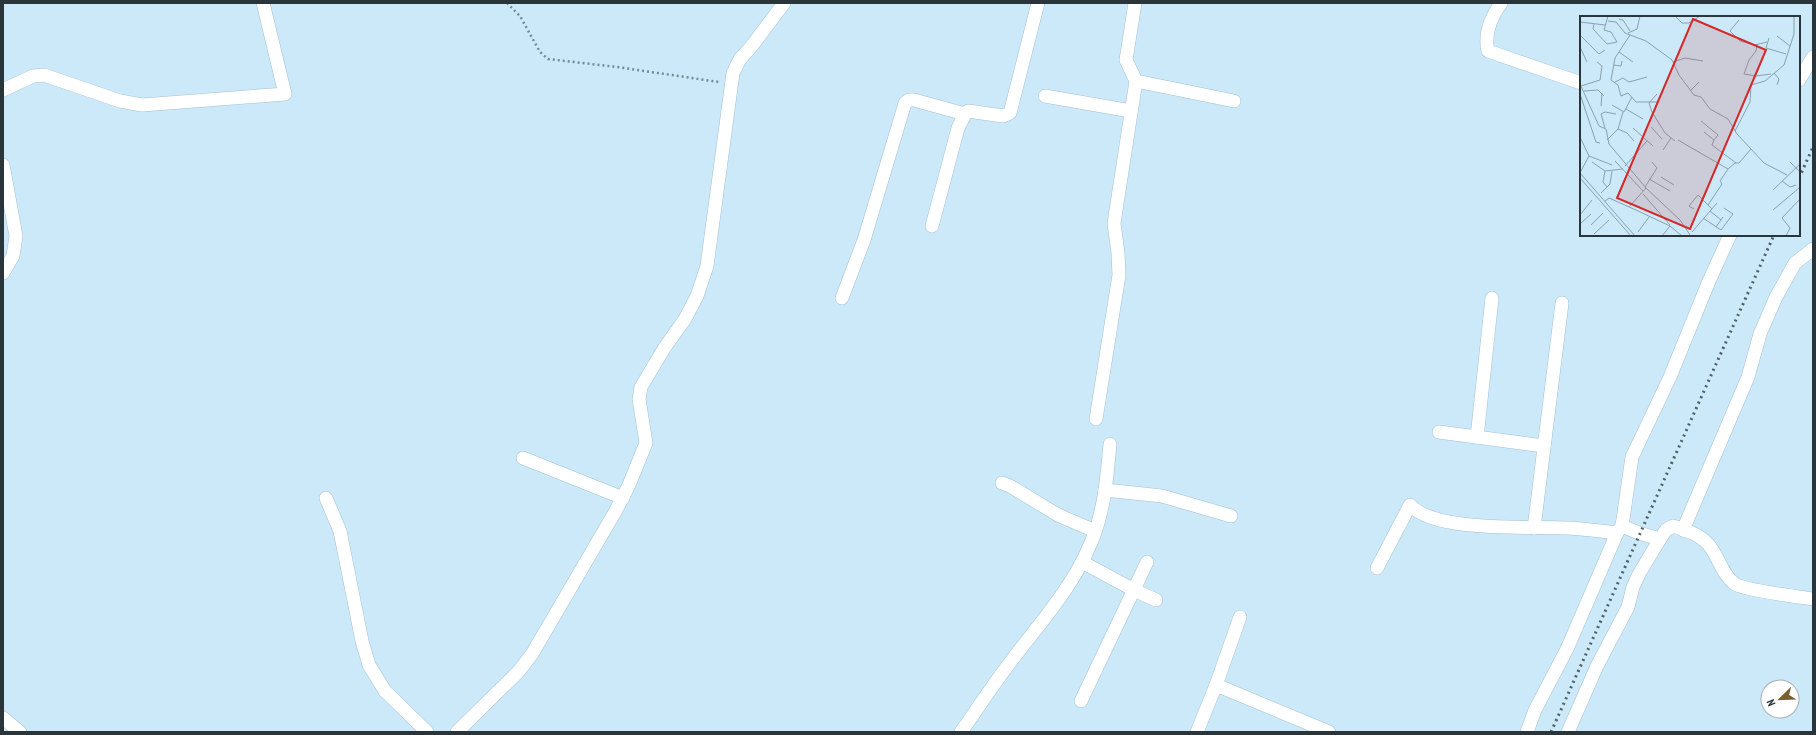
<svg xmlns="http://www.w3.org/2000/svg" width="1816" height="735" font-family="'PT Sans Narrow',sans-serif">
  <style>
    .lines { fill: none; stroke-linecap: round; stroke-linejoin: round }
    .minor-casing { stroke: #a4c1d0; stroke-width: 14 }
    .path { stroke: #758a94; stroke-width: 2.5; stroke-dasharray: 2 3; stroke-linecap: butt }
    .minor { stroke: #fff; stroke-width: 13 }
    .rail { stroke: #4f5f67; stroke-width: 3; stroke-dasharray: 2 4; stroke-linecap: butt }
    .inset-road { fill: none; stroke: #8aa1ac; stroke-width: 1 }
    .view { fill: #d62828; fill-opacity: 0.15; stroke: #d62828; stroke-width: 2 }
    .inset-edge { fill: none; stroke: #29353b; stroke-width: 2 }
  </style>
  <rect width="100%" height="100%" fill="#cbe9f8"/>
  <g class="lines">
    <defs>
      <g id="minor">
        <path d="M 1501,3 C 1491,17 1484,34 1488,51 L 1581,83"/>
        <path d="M 1799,80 L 1813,57"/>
        <path d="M 1136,81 L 1234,101"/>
        <path d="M 3,90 L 33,76 L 44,75 L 120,101 L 142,105 L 285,94 L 263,3"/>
        <path d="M 1045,96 L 1131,111"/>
        <path d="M 3,165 L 16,236 L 13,256 L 3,273"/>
        <path d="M 932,226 L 958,128 L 965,114 L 968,111 L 1003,116 L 1010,113 L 1038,3"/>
        <path d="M 1730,235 L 1709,281 L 1670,377 L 1632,457 L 1622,526 L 1639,533 L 1660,539 L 1666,530 L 1673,526 C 1685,530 1699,534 1708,544 C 1719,556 1721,574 1735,584 C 1744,590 1799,597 1813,599"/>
        <path d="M 842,298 L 864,240 L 905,103 L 909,100 L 914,100 L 965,114"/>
        <path d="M 1096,419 L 1119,275 L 1118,253 L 1114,223 L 1136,81 L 1126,60 L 1135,3"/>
        <path d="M 1439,432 L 1544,446"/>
        <path d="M 1477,437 L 1492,298"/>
        <path d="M 523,458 L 623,498"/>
        <path d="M 1002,483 L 1010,486 L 1058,515 L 1095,531"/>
        <path d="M 1105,490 L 1162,496 L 1231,516"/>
        <path d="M 326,498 L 340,531 L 362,641 L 369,665 L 385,691 L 427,732"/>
        <path d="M 1534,528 L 1562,303"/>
        <path d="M 1683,530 L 1748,377 L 1760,334 L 1776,297 L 1795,263 L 1813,249"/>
        <path d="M 1082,562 L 1134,590 L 1156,600"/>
        <path d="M 1377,568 L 1410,505 C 1436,533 1530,526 1568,528 C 1584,529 1600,531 1617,533"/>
        <path d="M 1216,685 L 1329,732"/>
        <path d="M 1081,701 L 1147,562"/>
        <path d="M 3,718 L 20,732"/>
        <path d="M 457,732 L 519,671 L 532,654 L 615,512 L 629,485 L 646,443 L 639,399 L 641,387 L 665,347 L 685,319 L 697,296 L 707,266 L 733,73 L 740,59 L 751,47 L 784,3"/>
        <path d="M 961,732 C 978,708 994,683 1012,660 C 1040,623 1072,588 1090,545 C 1104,514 1107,478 1110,444"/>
        <path d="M 1197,732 L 1216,685 L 1240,617"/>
        <path d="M 1527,732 L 1535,710 L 1567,649 L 1617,533 L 1621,527"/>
        <path d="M 1568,732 L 1597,666 L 1628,607 L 1633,587 L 1639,574 L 1660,539"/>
      </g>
    </defs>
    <use href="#minor" class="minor-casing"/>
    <path class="path" d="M 507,3 L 520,16 L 540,52 L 548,59 L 617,67 L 719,82"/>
    <use href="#minor" class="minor"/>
    <g class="rail">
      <path d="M 1799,178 L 1813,147"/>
      <path d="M 1551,732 L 1774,235"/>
    </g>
  </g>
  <g transform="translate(1580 16)">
    <rect width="220" height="220" fill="#cbe9f8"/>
    <path class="inset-road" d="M 95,0 L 102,7 L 109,7 L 120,0M 39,3 L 43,4 L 50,15M 159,4 L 150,15 L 160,25 L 175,29 L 187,26M 28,5 L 36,6 L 45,17 L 66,25 L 92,44 L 99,59 L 114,79 L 121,81 L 130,93 L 148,103 L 157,118 L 184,147 L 207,159M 0,6 L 25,9M 14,8 L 13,13 L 27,28 L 37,26 L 31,16 L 24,14 L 28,0M 48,17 L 57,13 L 60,0M 0,19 L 19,38 L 25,34M 50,19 L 35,42 L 31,64 L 38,69 L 41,80 L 48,77 L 56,86 L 77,86M 197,20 L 210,30M 189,22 L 186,32 L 206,38M 177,28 L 176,35 L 169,44 L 164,58 L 176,60 L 191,58M 0,31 L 7,46M 39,36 L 53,46M 93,46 L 105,42 L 123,45M 34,49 L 41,50 L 42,45M 194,57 L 199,63 L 197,69M 35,66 L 43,62 L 49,66 L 67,61M 0,68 L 19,110 L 26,113 L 29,128 L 66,172M 1,70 L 20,64 L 22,50 L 17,46M 4,75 L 18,74 L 24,80M 110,75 L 119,66M 0,78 L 16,126 L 20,127M 77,78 L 69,87 L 72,96 L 85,117 L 95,125M 32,89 L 44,96 L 52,81M 21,90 L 22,77M 46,93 L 63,103M 121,105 L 138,119 L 134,124M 71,111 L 82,123M 25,112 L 21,98 L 25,96 L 36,98M 53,112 L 73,130M 38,113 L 47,117 L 54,125M 155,115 L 170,86 L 171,69 L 185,65 L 204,49 L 214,18 L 214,0M 124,116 L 134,124 L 132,129 L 156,147M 0,121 L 9,140 L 32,149M 27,124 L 38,113 L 43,96M 98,124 L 148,153 L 140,165 L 142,168 L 128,189M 83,134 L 91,122M 35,145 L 63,175M 12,146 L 25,155 L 43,153M 210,146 L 219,155M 45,150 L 67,125M 148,153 L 155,147 L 159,147 L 171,133M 1,155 L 9,140M 25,155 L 23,166 L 27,171M 0,157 L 55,220M 81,161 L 94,169M 0,162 L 51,220M 69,163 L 90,175M 202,165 L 210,171 L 216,169M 65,171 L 77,152 L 72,146M 193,174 L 220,148M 21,177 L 30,168 L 32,155M 63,178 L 90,209M 25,185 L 29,182 L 56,194 L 90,210 L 102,220M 49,191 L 66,172 L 100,204 L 110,219M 114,193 L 109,190 L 118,179 L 132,193M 193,194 L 219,172M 130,195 L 141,204M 0,199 L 12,184M 123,202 L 141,214 L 153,198 L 144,192M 0,208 L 11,198M 11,209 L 23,197M 136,211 L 143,201M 58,216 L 69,201M 112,216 L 137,187M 14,218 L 29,204M 82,220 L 90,210M 206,220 L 210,212 L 202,202 L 220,183"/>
    <path class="view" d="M 113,3 L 186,34 L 110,213 L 37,182 Z"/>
    <rect width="220" height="220" class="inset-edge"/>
  </g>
  <rect width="1816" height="735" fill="none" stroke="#29353b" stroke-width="8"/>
  <g transform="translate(1780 699) rotate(247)"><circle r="19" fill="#ffffff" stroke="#a9aeb1"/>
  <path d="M0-3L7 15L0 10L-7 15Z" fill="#796031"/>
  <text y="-6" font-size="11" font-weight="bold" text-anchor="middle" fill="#29353b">N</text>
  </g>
</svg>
